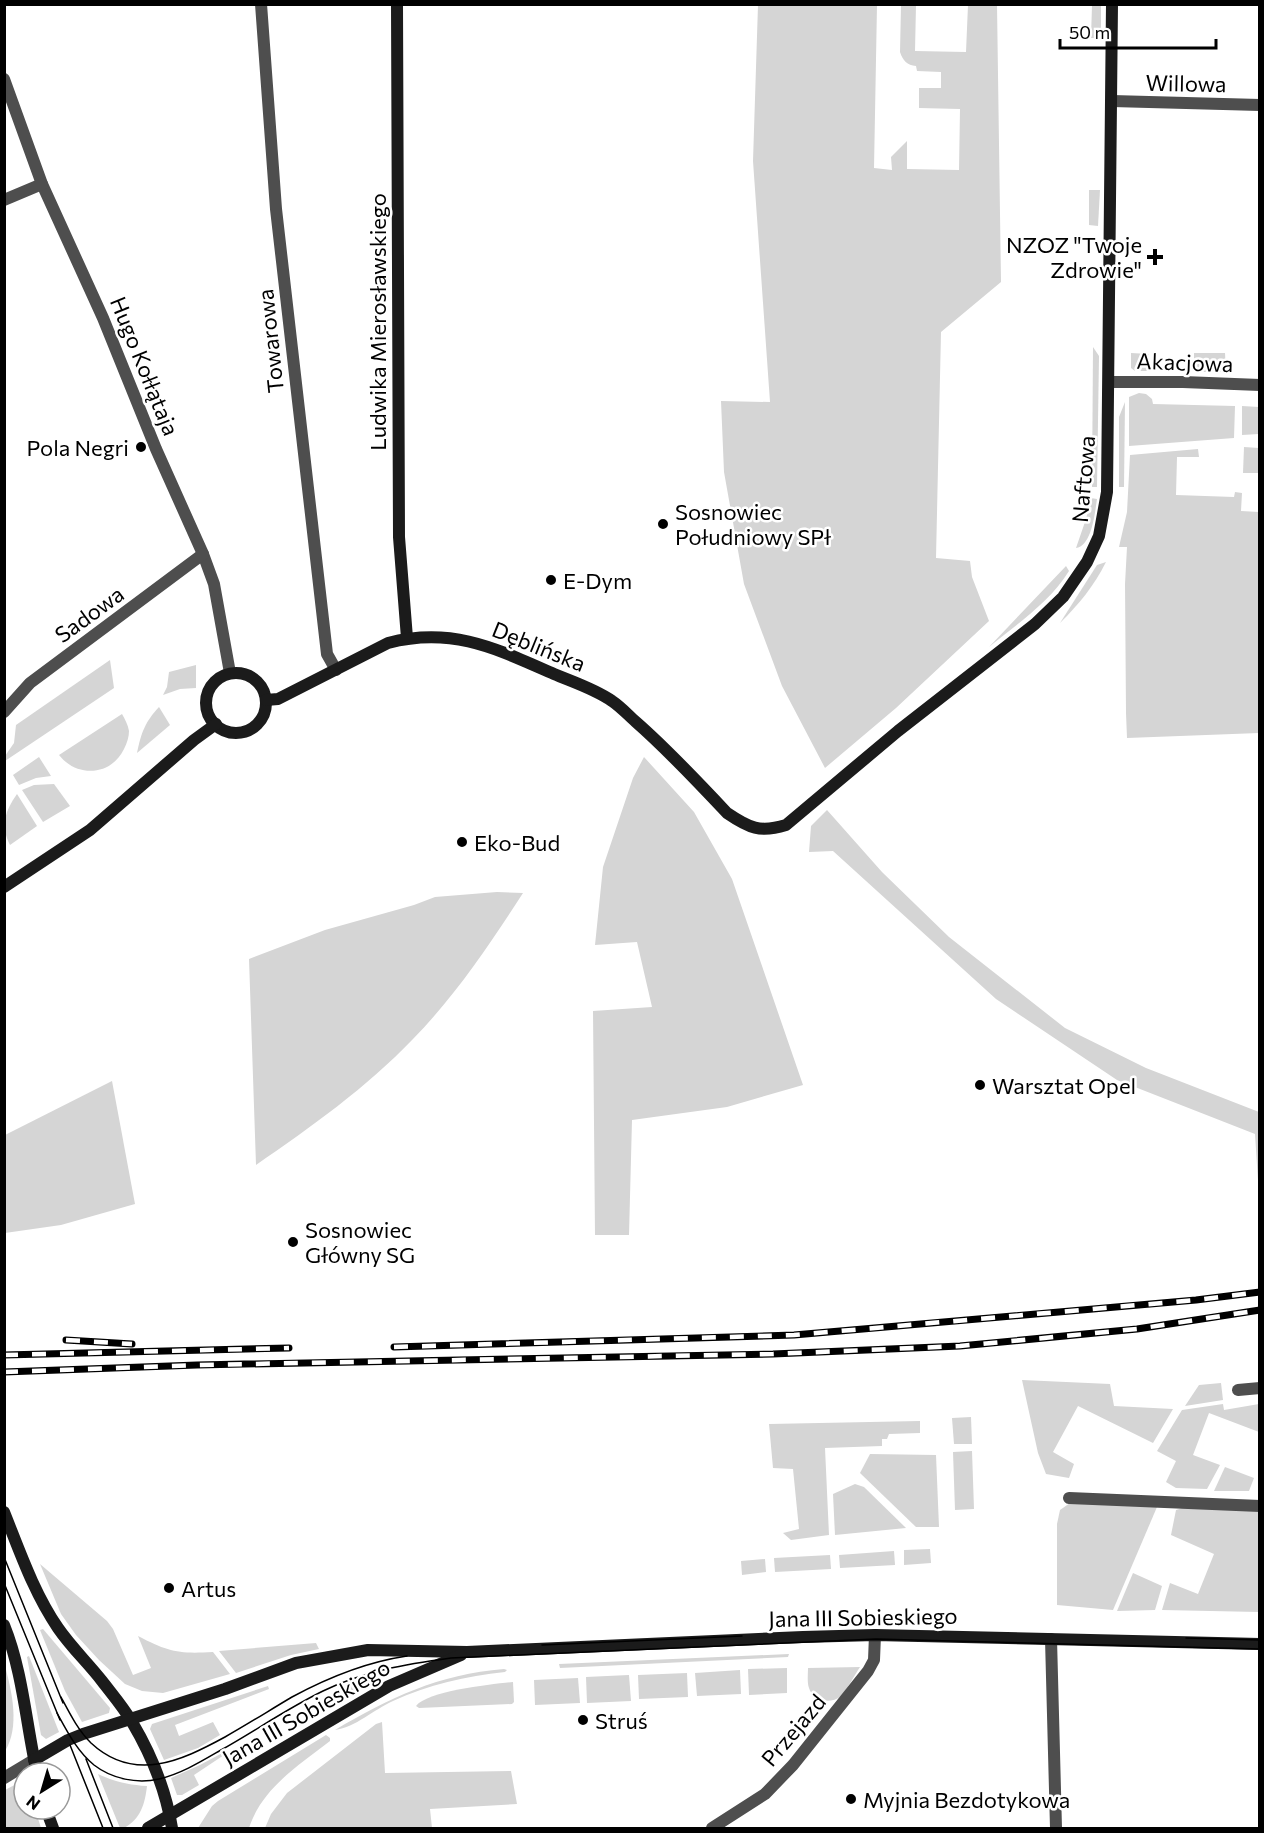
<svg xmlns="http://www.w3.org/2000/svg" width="1264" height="1833" font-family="Commissioner,sans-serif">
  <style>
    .green { fill: #d5d5d5 }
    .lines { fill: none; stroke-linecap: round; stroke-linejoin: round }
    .street { stroke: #4e4e4e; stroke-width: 12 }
    .secondary { stroke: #1b1b1b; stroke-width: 12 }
    .tram { stroke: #000; stroke-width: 1.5 }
    .rail-casing { stroke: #000; stroke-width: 7 }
    .rail { stroke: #fff; stroke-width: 4.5; stroke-dasharray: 14; stroke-linecap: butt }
    .poi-dot { fill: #000; stroke: #fff; stroke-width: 2 }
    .labels { text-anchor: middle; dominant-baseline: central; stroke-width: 5; stroke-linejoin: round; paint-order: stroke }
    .street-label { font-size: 22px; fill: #000; stroke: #fff }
    .poi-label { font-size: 22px; fill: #000; stroke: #fff; text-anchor: start }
  </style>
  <rect width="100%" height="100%" fill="#fff"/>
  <g class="green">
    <path d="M 758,5 L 877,5 L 874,168 L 892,170 L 891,157 L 907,141 L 907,169 L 959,170 L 960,109 L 919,108 L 919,88 L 941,88 L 941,72 L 917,71 L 916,66 C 907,65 903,61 900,52 L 901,5 L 916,5 L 915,51 L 966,52 L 968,5 L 997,5 L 1001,282 L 941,332 L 936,558 L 970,561 L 972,577 L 989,621 L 896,708 L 825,768 L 782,686 L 744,584 L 724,472 L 721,401 L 770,402 L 753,161 Z"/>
    <path d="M 1092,5 L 1101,5 L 1101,34 L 1097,38 L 1091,38 Z"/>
    <path d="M 1089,190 L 1100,190 L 1098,226 L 1089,225 Z"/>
    <path d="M 1093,347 L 1099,356 L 1097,487 L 1092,487 Z"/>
    <path d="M 1131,353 L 1149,354 L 1149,371 L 1135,371 L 1131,368 Z"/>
    <path d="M 1194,353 L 1225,353 L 1226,372 L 1194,372 Z"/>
    <path d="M 1139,393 L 1146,394 L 1152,399 L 1153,404 L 1235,406 L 1234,438 L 1129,446 L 1129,397 Z"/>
    <path d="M 1125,402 L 1124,487 L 1119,487 L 1119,417 Z"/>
    <path d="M 1242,406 L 1259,407 L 1259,434 L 1242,435 Z"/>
    <path d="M 1244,447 L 1259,448 L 1259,473 L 1243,473 Z"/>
    <path d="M 1198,449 L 1199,457 L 1177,457 L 1176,495 L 1234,497 L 1235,492 L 1242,493 L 1241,511 L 1259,512 L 1259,733 L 1127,738 L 1126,713 L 1125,584 L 1127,547 L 1119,547 L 1127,512 L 1130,455 Z"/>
    <path d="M 1091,498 L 1097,499 C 1095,512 1092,546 1076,548 L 1086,519 Z"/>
    <path d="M 1106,562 C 1094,586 1079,604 1060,623 L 1097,565 Z"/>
    <path d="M 1066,566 L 1069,571 C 1050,602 1017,624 989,647 Z"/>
    <path d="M 110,660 L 114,688 L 5,761 L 5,756 L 14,743 L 16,725 Z"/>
    <path d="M 196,665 L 196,688 L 180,689 L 163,695 L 167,687 L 169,672 Z"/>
    <path d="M 159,707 L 170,725 L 137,753 C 141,733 145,722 159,707 Z"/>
    <path d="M 122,714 C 125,719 128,725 129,731 C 129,737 127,743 124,749 C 111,776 77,778 59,755 Z"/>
    <path d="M 39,757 L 51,776 L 36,778 L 19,785 L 13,775 Z"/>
    <path d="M 644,757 L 694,812 L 732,879 L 803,1085 L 727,1107 L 632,1120 L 629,1235 L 595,1235 L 593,1011 L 652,1007 L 637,942 L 595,945 L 603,867 L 633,778 Z"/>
    <path d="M 54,784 L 70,806 L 43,822 L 22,790 L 34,785 Z"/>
    <path d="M 17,794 L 37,826 L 10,845 C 0,826 5,811 17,794 Z"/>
    <path d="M 827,810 L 882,872 L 949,937 L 1065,1028 L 1146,1068 L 1259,1112 L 1259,1196 L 1255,1134 L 1117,1080 L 996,999 L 833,851 L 809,852 L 811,826 Z"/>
    <path d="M 497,892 L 523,893 C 490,944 456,995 413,1039 C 366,1088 311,1127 256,1165 L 249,959 L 325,930 L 414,905 L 435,897 Z"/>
    <path d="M 112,1081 L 135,1204 L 61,1225 L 5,1233 L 5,1135 Z"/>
    <path d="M 1022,1380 L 1110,1384 L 1114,1406 L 1173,1409 L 1153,1443 L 1078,1406 L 1053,1452 L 1074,1464 L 1069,1478 L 1046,1474 L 1038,1453 Z"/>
    <path d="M 1221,1383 L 1223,1400 L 1185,1406 L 1199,1385 Z"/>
    <path d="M 1223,1404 L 1224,1410 L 1259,1404 L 1259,1432 L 1209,1413 L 1193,1455 L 1220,1465 L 1207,1489 L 1176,1488 L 1166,1482 L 1176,1461 L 1157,1451 L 1182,1410 Z"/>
    <path d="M 971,1417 L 972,1444 L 954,1444 L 952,1418 Z"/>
    <path d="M 920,1421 L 920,1433 L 889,1434 L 887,1439 L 882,1439 L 882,1446 L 825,1448 L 829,1535 L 791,1540 L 783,1533 L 799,1529 L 793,1469 L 773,1468 L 769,1424 Z"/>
    <path d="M 972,1451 L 974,1509 L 955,1510 L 953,1452 Z"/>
    <path d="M 870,1454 L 936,1455 L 939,1527 L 916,1527 L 860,1473 Z"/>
    <path d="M 1225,1467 L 1254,1478 L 1249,1491 L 1214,1491 Z"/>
    <path d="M 855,1484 L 864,1487 L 906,1528 L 835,1535 L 833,1494 Z"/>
    <path d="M 1070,1503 L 1157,1507 L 1113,1610 L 1057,1605 L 1057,1524 L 1060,1510 Z"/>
    <path d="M 1186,1507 L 1259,1511 L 1259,1612 L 1162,1610 L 1170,1583 L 1198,1594 L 1214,1554 L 1171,1535 L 1176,1510 Z"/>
    <path d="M 930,1549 L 931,1563 L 904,1565 L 904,1550 Z"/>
    <path d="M 894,1551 L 895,1565 L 840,1568 L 839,1555 Z"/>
    <path d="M 830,1555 L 831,1569 L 775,1572 L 774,1558 Z"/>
    <path d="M 765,1559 L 766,1572 L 742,1575 L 741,1561 Z"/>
    <path d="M 40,1564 L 107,1621 L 113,1629 L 133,1675 L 151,1668 L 138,1636 C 169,1652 178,1654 213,1652 L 230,1674 L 163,1693 L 142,1691 L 125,1684 L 99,1660 L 76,1635 L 61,1614 Z"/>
    <path d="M 1133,1573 L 1162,1586 L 1155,1610 L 1117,1611 Z"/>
    <path d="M 43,1629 L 110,1708 L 109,1713 L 82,1722 L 65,1691 L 40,1630 Z"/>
    <path d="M 316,1643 L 319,1649 L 291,1655 L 236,1673 L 219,1651 Z"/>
    <path d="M 789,1654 L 788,1657 L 560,1668 L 559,1664 Z"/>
    <path d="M 29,1656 L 59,1732 L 46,1739 L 41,1735 L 27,1657 Z"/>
    <path d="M 5,1666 C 12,1692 20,1727 5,1751 Z"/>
    <path d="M 860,1667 C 854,1676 848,1688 841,1696 C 830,1705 813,1701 809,1688 C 807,1682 808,1674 808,1668 Z"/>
    <path d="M 787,1668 L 787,1693 L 749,1695 L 748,1669 Z"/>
    <path d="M 504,1669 L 507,1670 L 505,1672 C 466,1676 428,1685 393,1701 C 373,1710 356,1727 335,1730 C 389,1698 439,1674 504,1669 Z"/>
    <path d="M 740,1670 L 741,1694 L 697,1696 L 695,1673 Z"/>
    <path d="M 687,1673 L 688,1697 L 639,1699 L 638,1675 Z"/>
    <path d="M 629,1675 L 631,1701 L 587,1703 L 586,1677 Z"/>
    <path d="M 578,1678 L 580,1703 L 535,1705 L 534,1680 Z"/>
    <path d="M 513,1682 L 514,1702 L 512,1704 L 419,1708 L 416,1706 C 427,1691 493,1684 513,1682 Z"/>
    <path d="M 357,1683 L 358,1688 L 351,1695 L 331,1706 L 326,1696 Z"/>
    <path d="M 268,1686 L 269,1689 L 175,1725 L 179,1736 L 213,1722 L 220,1735 L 198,1748 L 164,1760 L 150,1729 L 152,1724 Z"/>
    <path d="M 382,1722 L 385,1773 L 511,1771 L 517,1804 L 430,1809 L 432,1828 L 265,1828 L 271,1814 L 287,1793 L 376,1724 Z"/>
    <path d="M 326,1735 L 330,1738 L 330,1741 C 298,1766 262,1788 249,1828 L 198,1828 L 212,1806 L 218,1801 Z"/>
    <path d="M 226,1751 L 227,1753 L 194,1775 L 199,1785 L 182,1795 L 177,1795 L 171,1778 L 200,1765 Z"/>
    <path d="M 98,1774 C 115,1782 129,1785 147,1786 C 145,1803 141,1819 124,1828 L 120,1828 Z"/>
    <path d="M 24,1780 L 24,1809 L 35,1809 L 41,1828 L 5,1828 L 5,1790 Z"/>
  </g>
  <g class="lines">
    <g class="street">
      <path d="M 261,4 L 276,209 L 327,654 L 336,670"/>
      <path d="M 4,79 L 42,184 L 103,318 L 156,449 L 203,554 L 214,584 L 230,673"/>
      <path d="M 1112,101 L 1260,105"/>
      <path d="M 4,200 L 42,184"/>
      <path d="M 1109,382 L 1183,382 L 1260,385"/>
      <path d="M 4,712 L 30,683 L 203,554"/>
      <path d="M 1238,1390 L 1260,1388"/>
      <path d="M 1069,1498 L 1260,1506"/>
      <path d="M 1051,1639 L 1056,1828"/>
      <path d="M 4,1778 L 34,1760"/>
      <path d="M 712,1828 L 765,1794 L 793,1765 L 868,1671 L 874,1660 L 875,1635"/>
    </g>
    <g class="secondary">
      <path d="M 397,4 L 399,537 L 407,638"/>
      <circle cx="236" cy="703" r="30"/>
      <path d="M 266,700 L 278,699 L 388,643 C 452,626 497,649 554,674 C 573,682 595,689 612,701 C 621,707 628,715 636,722 C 668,750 698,782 727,813 C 749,828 760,833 786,825 L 898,731 L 1035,624 L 1063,597 L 1087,562 L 1099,536 L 1107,492 L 1112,4"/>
      <path d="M 4,887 L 90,830 L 194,740 L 216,724"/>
      <path d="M 4,1512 C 20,1552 34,1593 58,1628 C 71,1647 88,1663 102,1681 C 112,1694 124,1708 132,1722 C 151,1754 166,1791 172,1828"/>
      <path d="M 4,1625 C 23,1672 26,1724 37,1773"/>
      <path d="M 34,1760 L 68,1740 L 83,1734 L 225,1689 L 296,1663 L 368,1650 L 467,1652 L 803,1637 L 875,1635 L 1260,1644"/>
      <path d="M 46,1809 L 53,1828"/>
      <path d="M 148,1828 L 389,1686 L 461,1655"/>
    </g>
    <g class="tram">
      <path d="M 4,1557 L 63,1703"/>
      <path d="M 4,1583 L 60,1720"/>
      <path d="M 1186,1638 L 1260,1640"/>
      <path d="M 542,1645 L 742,1636"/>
      <path d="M 61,1697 C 70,1714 78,1730 91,1743 C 134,1783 181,1761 225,1737 C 248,1724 270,1710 292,1697 C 329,1677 366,1662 407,1656"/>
      <path d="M 57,1713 C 68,1733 77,1751 94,1765 C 112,1779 137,1784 159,1779 C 181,1774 202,1761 221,1750 C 255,1731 288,1708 323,1691 C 364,1671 407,1664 451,1658 L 876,1639 L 1260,1649"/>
      <path d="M 70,1745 L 103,1828"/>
      <path d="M 86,1759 L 113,1828"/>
    </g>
    <defs>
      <g id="rail">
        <path d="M 66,1340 L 132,1344"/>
        <path d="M 394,1347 L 794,1335 L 1196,1300 L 1260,1292"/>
        <path d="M 4,1355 L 289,1348"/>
        <path d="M 4,1372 L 197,1365 L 773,1354 L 960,1346 L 1137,1329 L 1260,1310"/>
      </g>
    </defs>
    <use href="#rail" class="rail-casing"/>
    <use href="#rail" class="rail"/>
  </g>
  <g class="poi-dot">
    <path d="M1152 248h6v6h6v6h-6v6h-6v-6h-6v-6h6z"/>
    <circle cx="141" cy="447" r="6"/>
    <circle cx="663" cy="524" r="6"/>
    <circle cx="551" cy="580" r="6"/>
    <circle cx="462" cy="842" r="6"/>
    <circle cx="980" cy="1085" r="6"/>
    <circle cx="293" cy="1242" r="6"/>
    <circle cx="169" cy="1588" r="6"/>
    <circle cx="583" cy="1720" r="6"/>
    <circle cx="851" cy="1799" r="6"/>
  </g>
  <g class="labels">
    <g class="street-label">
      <text transform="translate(1186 83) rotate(1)">Willowa</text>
      <text transform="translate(377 322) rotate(-90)">Ludwika Mierosławskiego</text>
      <text transform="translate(270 341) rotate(-96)">Towarowa</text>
      <text transform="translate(1185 362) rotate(2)">Akacjowa</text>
      <text transform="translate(145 366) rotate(68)">Hugo Kołłątaja</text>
      <text transform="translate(1083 479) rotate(-85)">Naftowa</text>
      <text transform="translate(89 614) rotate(-36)">Sadowa</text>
      <text transform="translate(539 646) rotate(22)">Dęblińska</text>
      <text transform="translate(863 1617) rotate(-1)">Jana III Sobieskiego</text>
      <text transform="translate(306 1712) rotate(-30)">Jana III Sobieskiego</text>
      <text transform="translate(793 1730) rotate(-50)">Przejazd</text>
    </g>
    <g class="poi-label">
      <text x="1142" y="244" text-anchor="end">NZOZ "Twoje<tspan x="1142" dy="25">Zdrowie"</tspan></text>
      <text x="129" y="447" text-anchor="end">Pola Negri</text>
      <text x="675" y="511">Sosnowiec<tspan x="675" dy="25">Południowy SPł</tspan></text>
      <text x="563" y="580">E-Dym</text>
      <text x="474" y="842">Eko-Bud</text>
      <text x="992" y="1085">Warsztat Opel</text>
      <text x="305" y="1229">Sosnowiec<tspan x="305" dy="25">Główny SG</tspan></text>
      <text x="181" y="1588">Artus</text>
      <text x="595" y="1720">Struś</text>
      <text x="863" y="1799">Myjnia Bezdotykowa</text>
    </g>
  </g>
  <rect width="1264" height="1833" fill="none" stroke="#000000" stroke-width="12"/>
  <g transform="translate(42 1791) rotate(217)"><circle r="28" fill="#ffffff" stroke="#999999" stroke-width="1.5"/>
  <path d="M0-4.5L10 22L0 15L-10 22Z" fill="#000000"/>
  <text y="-9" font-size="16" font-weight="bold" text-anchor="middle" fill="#000000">N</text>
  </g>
  <path d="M1060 39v9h156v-9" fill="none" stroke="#000000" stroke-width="3"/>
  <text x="1069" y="39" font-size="18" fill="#000000" stroke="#ffffff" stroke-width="4.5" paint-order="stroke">50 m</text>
</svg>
